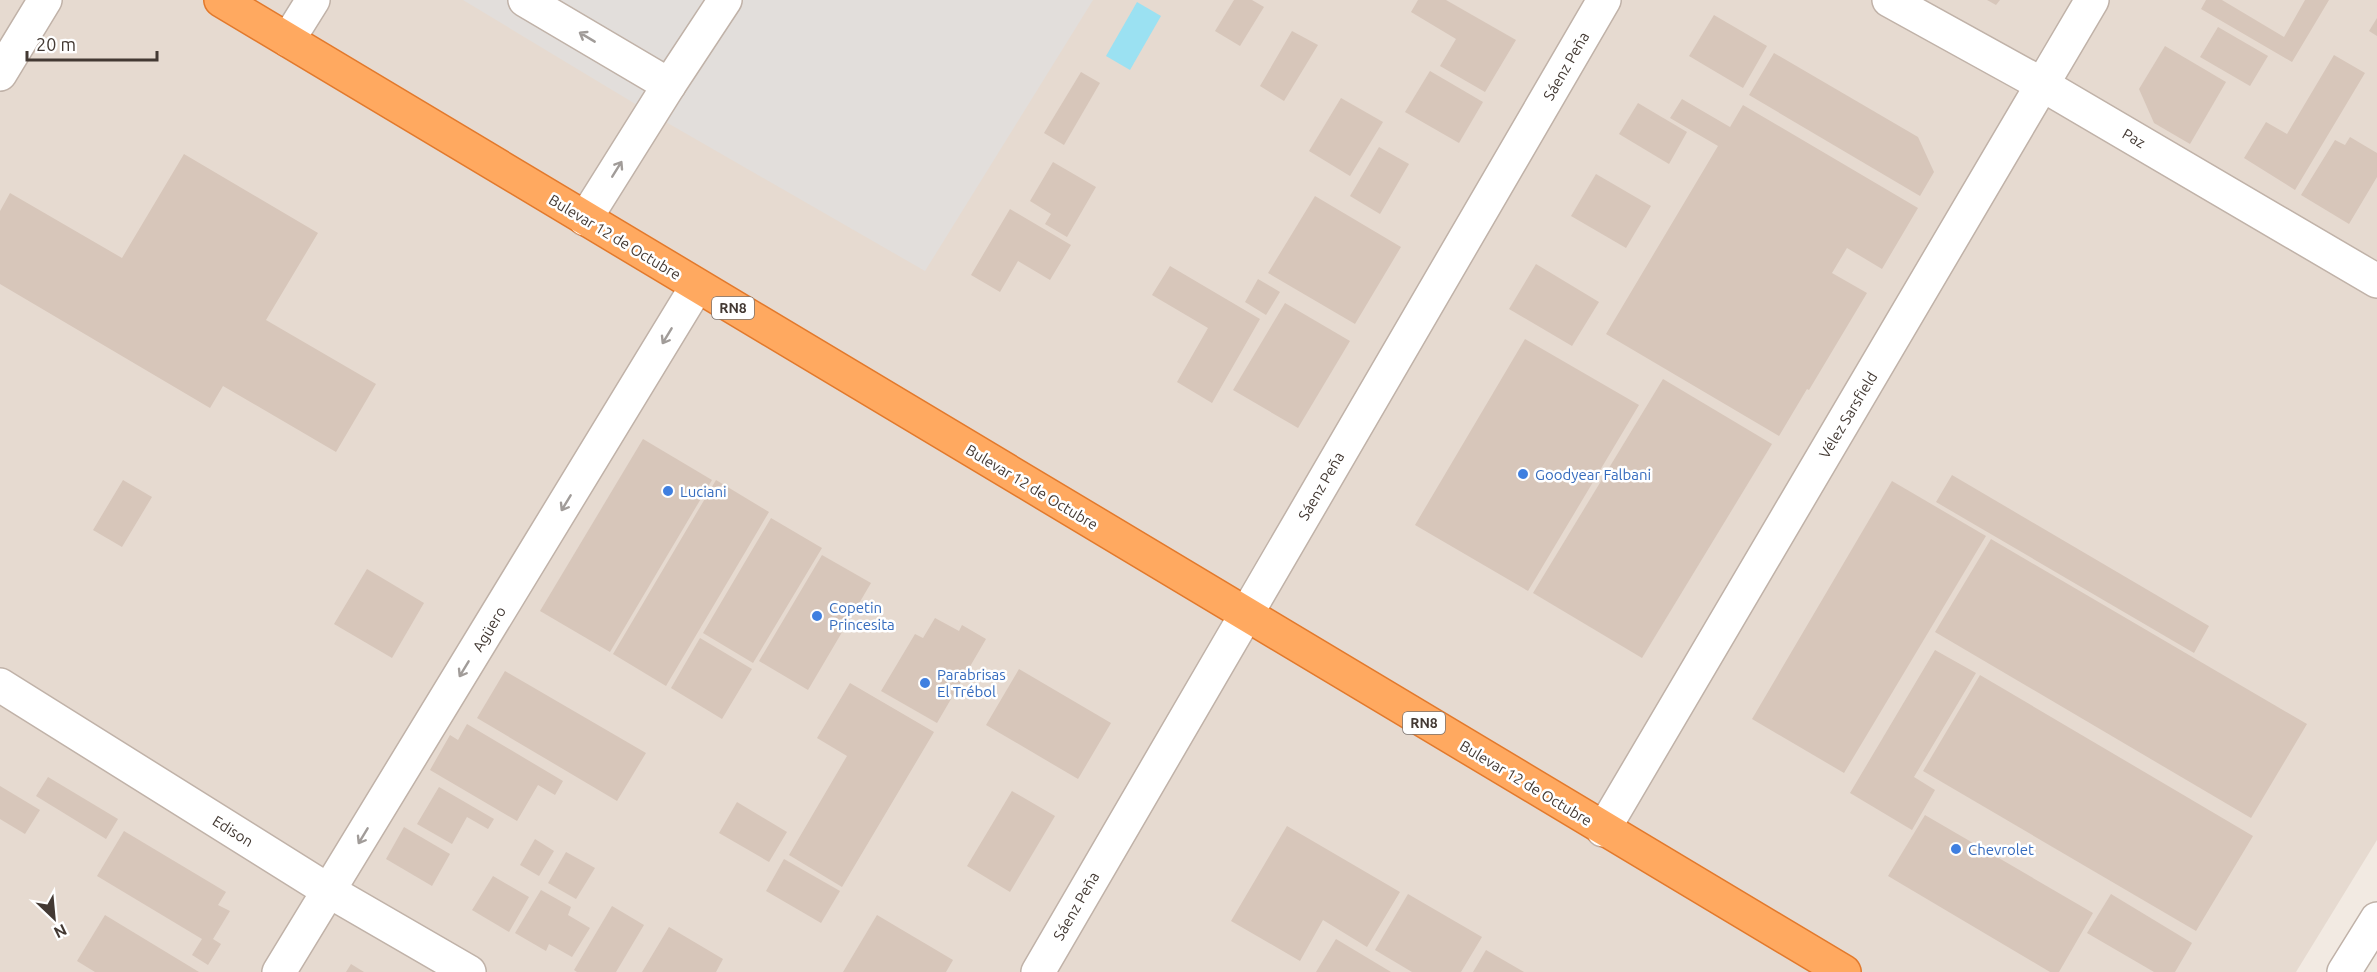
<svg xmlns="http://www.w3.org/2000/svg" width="2377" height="972" font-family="Ubuntu,sans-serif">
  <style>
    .residential { fill: #e6dad0 }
    .parking { fill: #e2dedb }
    .water { fill: #9be1f2 }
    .building { fill: #d7c6ba }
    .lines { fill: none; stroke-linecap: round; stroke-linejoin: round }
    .minor-casing { stroke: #c0b2a8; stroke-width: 36 }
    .highway-casing { stroke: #e2792c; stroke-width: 36 }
    .minor { stroke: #fff; stroke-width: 33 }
    .highway { stroke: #ffa960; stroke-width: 33 }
    .oneway { stroke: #a19c99 }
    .shop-dot { fill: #3f7fe0; stroke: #fff; stroke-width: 2 }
    .labels { text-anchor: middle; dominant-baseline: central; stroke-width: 5; stroke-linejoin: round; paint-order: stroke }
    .shield { fill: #fff; stroke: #7b7470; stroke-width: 1.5 }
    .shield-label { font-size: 14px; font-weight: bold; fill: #433933 }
    .street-label { font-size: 15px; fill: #433933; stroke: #fff }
    .shop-label { font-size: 15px; fill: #366cbe; stroke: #fff; text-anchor: start }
  </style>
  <rect width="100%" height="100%" fill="#f2eae2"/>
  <path class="residential" d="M 0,0 L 2377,0 L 2377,840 L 2296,972 L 0,972 Z"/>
  <path class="parking" d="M 463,0 L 1093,0 L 925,271 L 652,114 Z"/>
  <path class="water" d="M 1137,2 L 1161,16 L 1130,70 L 1106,56 Z"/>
  <g class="building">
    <path d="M 1234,0 L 1252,0 L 1264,7 L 1240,46 L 1215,31 Z"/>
    <path d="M 1418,0 L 1446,0 L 1516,40 L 1485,92 L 1440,66 L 1456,39 L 1411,12 Z"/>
    <path d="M 1987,0 L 2000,0 L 1996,5 Z"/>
    <path d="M 2206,0 L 2222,0 L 2284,37 L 2305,0 L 2329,0 L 2292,62 L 2201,9 Z"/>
    <path d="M 1714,15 L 1767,46 L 1743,88 L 1689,56 Z"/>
    <path d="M 2377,18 L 2377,36 L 2369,31 Z"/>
    <path d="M 2218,27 L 2268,56 L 2250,86 L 2200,57 Z"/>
    <path d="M 1292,31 L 1318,45 L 1284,101 L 1260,86 Z"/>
    <path d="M 2165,46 L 2226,82 L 2190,144 L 2154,123 L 2139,89 Z"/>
    <path d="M 1774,53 L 1918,137 L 1934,172 L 1920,196 L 1749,95 Z"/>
    <path d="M 2334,55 L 2365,73 L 2295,190 L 2244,158 L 2266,122 L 2287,134 Z"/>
    <path d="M 1430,71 L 1483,102 L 1459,143 L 1405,112 Z"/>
    <path d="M 1081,72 L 1100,83 L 1064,145 L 1044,133 Z"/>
    <path d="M 1341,98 L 1383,122 L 1350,176 L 1309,151 Z"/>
    <path d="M 1682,99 L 1730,127 L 1743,105 L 1918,208 L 1882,269 L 1847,248 L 1832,273 L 1867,293 L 1809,390 L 1807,389 L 1779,436 L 1606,334 L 1718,146 L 1670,118 Z"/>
    <path d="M 1638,103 L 1687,132 L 1669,164 L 1619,134 Z"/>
    <path d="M 2350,137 L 2377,153 L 2377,177 L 2349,224 L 2301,195 L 2335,140 L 2345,145 Z"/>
    <path d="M 1379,147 L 1409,164 L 1380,214 L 1350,196 Z"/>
    <path d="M 184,154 L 318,233 L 266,320 L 376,384 L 336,452 L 223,386 L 210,408 L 0,284 L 0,211 L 10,193 L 122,258 Z"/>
    <path d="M 1053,162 L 1096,187 L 1067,237 L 1045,224 L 1051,214 L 1030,201 Z"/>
    <path d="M 1596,174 L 1651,206 L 1626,248 L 1571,216 Z"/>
    <path d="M 1315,196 L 1401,247 L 1355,324 L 1268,273 Z"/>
    <path d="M 1010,209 L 1071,245 L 1050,280 L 1018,261 L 1000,292 L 971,275 Z"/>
    <path d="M 1536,264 L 1599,302 L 1572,346 L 1509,309 Z"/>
    <path d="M 1170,266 L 1260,319 L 1212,403 L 1177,382 L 1208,328 L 1152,295 Z"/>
    <path d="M 1258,279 L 1280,292 L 1266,315 L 1245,302 Z"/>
    <path d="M 1285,303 L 1350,341 L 1298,428 L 1233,390 Z"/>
    <path d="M 1525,339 L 1639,405 L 1528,591 L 1415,525 Z"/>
    <path d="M 1663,379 L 1772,444 L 1642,658 L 1533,593 Z"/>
    <path d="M 643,439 L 712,480 L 610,652 L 540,611 Z"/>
    <path d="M 1952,475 L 2209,626 L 2194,653 L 1936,502 Z"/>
    <path d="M 123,480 L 152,497 L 122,547 L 93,530 Z"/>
    <path d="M 716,480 L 769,512 L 666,686 L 613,654 Z"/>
    <path d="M 1892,481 L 1986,536 L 1844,773 L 1752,719 Z"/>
    <path d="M 771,518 L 822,548 L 753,663 L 703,633 Z"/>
    <path d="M 1991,539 L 2307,724 L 2251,818 L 1935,632 Z"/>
    <path d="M 822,555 L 871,583 L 808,690 L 759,661 Z"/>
    <path d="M 367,569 L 424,603 L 392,658 L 334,624 Z"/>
    <path d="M 935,618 L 959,631 L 962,625 L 986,639 L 937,723 L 881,691 L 915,634 L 923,638 Z"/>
    <path d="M 700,638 L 752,669 L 722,719 L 671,688 Z"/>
    <path d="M 1935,650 L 1976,673 L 1914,777 L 1935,790 L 1912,830 L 1850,793 Z"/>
    <path d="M 1019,669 L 1111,723 L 1078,779 L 986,725 Z"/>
    <path d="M 505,671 L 646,753 L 617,801 L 477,718 Z"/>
    <path d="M 1980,675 L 2253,836 L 2196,931 L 1923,771 Z"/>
    <path d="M 850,683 L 934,732 L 842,887 L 789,855 L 847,756 L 817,738 Z"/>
    <path d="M 467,724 L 563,781 L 555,795 L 538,785 L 517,821 L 430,770 L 450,735 L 458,740 Z"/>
    <path d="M 48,777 L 118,819 L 106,839 L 36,796 Z"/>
    <path d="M 0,786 L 40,810 L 25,834 L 0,819 Z"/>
    <path d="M 439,787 L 494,819 L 488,829 L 467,817 L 452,844 L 417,824 Z"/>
    <path d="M 1012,791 L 1055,816 L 1010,892 L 967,866 Z"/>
    <path d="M 737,802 L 787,832 L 769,862 L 719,833 Z"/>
    <path d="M 1925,815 L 2093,913 L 2059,972 L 2050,972 L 1888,876 Z"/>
    <path d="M 1287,826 L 1400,892 L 1367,947 L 1323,920 L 1300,961 L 1231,921 Z"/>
    <path d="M 404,827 L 450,854 L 432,886 L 386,859 Z"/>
    <path d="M 124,831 L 226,892 L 218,905 L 230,911 L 213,939 L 221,944 L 208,965 L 192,955 L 202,939 L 97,876 Z"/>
    <path d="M 535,839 L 554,851 L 539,876 L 520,865 Z"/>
    <path d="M 566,852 L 595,868 L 576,899 L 548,883 Z"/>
    <path d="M 784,859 L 840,891 L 821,923 L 766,891 Z"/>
    <path d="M 493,876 L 529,897 L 509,932 L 472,910 Z"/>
    <path d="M 541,890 L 571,907 L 568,915 L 590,928 L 572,957 L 549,944 L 546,951 L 515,933 Z"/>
    <path d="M 1408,894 L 1482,937 L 1461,972 L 1412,972 L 1375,950 Z"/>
    <path d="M 2111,894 L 2192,943 L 2175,972 L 2154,972 L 2087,933 Z"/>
    <path d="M 612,906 L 644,925 L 616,972 L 577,972 L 574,970 Z"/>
    <path d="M 105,915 L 199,972 L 95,972 L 77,961 Z"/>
    <path d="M 877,915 L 953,960 L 946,972 L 843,972 Z"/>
    <path d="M 669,927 L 723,959 L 716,972 L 642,972 Z"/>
    <path d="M 1336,939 L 1391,972 L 1316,972 Z"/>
    <path d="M 1486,950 L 1524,972 L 1473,972 Z"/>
    <path d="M 351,964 L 364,972 L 346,972 Z"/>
  </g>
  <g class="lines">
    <defs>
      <g id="minor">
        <path d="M 525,0 L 669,85 L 585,219"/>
        <path d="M 1889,0 L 2043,85 L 2377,281"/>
        <path d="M 288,40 L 313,0"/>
        <path d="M 0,74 L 45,0"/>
        <path d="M 669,85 L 725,0"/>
        <path d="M 0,685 L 329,891 L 469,972"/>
        <path d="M 1603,830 L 2092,0"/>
        <path d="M 279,972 L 697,286"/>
        <path d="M 1038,972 L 1604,0"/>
        <path d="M 2344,972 L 2377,919"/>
      </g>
      <path id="highway" d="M 221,0 L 1844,972"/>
    </defs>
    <use href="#minor" class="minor-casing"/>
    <use href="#highway" class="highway-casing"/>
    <use href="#minor" class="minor"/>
    <use href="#highway" class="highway"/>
  </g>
  <defs><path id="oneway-shaft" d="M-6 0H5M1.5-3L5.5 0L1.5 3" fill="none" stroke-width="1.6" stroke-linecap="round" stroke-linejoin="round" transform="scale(1.5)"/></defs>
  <g class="oneway">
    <use href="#oneway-shaft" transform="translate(587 37) rotate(-149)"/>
    <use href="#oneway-shaft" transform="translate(617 169) rotate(-58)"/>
    <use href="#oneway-shaft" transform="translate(667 336) rotate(121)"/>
    <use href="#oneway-shaft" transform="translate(566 503) rotate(121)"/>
    <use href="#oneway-shaft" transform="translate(464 669) rotate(121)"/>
    <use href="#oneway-shaft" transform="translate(363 836) rotate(121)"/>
  </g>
  <g class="shop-dot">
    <circle cx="1523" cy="474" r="6"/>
    <circle cx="668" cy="491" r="6"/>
    <circle cx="817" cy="616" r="6"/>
    <circle cx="925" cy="683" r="6"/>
    <circle cx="1956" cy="849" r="6"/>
  </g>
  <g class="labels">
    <g class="shield">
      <rect x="712" y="297" width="42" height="22" rx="4.5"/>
      <rect x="1403" y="712" width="42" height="22" rx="4.5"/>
    </g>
    <g class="shield-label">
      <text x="733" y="308">RN8</text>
      <text x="1424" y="723">RN8</text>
    </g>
    <g class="street-label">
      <text transform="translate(1566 66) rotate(-60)">Sáenz Peña</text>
      <text transform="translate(2134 138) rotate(30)">Paz</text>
      <text transform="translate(615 237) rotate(31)">Bulevar 12 de Octubre</text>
      <text transform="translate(1848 415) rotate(-59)">Vélez Sarsfield</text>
      <text transform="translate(1321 486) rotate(-60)">Sáenz Peña</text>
      <text transform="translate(1032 487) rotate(31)">Bulevar 12 de Octubre</text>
      <text transform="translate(489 629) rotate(-59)">Agüero</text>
      <text transform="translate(1526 783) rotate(31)">Bulevar 12 de Octubre</text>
      <text transform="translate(233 831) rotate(32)">Edison</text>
      <text transform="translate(1076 906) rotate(-60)">Sáenz Peña</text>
    </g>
    <g class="shop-label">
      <text x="1535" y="474">Goodyear Falbani</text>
      <text x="680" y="491">Luciani</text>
      <text x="829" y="607">Copetin<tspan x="829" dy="17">Princesita</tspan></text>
      <text x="937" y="674">Parabrisas<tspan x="937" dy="17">El Trébol</tspan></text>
      <text x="1968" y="849">Chevrolet</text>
    </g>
  </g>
  <g transform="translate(54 918) rotate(154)" stroke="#ffffff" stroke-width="4.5" paint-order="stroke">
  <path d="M0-4.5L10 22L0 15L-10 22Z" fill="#433933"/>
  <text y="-9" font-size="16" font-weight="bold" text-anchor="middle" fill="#433933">N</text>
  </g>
  <path d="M27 51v9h130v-9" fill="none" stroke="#433933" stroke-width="3"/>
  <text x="36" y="51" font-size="18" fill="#433933" stroke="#ffffff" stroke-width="4.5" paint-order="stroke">20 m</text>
</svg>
